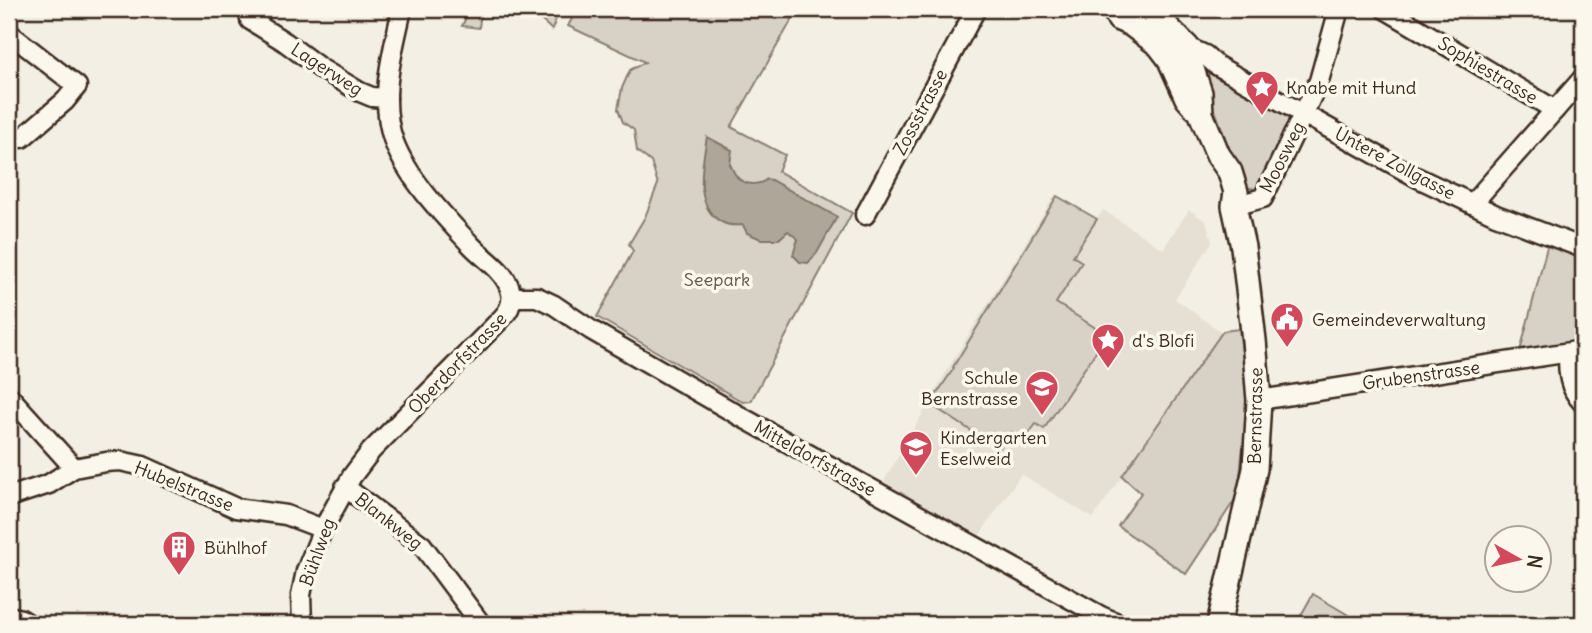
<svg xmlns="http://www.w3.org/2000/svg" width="1592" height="633" font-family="Delius,sans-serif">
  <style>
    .built { fill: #e5dfd4 }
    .green { fill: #d8d1c6; stroke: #8a7e72; stroke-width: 2 }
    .water { fill: #afa69a; stroke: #817468; stroke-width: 2 }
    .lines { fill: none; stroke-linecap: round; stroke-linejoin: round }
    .minor-casing { stroke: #3b2a1e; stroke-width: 23 }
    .major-casing { stroke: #3b2a1e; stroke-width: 28 }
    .minor { stroke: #fbf7ec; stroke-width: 18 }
    .major { stroke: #fbf7ec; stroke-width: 23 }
    .labels { text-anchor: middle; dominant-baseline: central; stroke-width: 7; stroke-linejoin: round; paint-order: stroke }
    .street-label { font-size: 18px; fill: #3b2a1e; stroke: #fbf7ec }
    .poi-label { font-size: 18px; fill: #3b2a1e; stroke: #fbf7ec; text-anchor: start }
    .park-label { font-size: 18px; fill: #625448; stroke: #fbf7ec }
  </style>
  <rect width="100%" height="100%" fill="#f3efe4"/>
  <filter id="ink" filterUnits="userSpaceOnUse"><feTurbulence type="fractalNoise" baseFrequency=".0143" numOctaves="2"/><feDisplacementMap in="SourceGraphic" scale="14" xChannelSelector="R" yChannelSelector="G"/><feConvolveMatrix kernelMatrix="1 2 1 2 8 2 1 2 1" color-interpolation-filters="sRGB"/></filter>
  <g filter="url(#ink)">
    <path class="built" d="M 1055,195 L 1097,219 L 1103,210 L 1163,249 L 1189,210 L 1206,221 L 1212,242 L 1175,299 L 1220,331 L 1223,331 L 1093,518 L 1021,474 L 977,539 L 883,483 L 953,360 Z"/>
    <g class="green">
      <path d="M 470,9 L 485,9 L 480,19 L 479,28 L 462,26 Z"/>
      <path d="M 539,9 L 559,9 L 552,30 L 538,17 Z"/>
      <path d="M 577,9 L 798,9 L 731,127 L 785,155 L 778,171 L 852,213 L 751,401 L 743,402 L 597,317 L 633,251 L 629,244 L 645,217 L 658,184 L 651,162 L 637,151 L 634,130 L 623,122 L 618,109 L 622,88 L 630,70 L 645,62 L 568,26 Z"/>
      <path d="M 1205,70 L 1216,72 L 1286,114 L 1289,122 L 1288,129 L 1258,190 L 1243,186 L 1216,113 L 1205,93 L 1201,71 Z"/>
      <path d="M 1057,196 L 1097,219 L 1073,256 L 1082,262 L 1056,303 L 1107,335 L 1044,429 L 1036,424 L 1024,440 L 1011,432 L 999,449 L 930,404 L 954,368 L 953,367 Z"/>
      <path d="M 1548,243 L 1583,255 L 1583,344 L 1519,355 Z"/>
      <path d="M 1239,329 L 1248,399 L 1238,495 L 1186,574 L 1118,526 L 1141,493 L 1122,476 L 1223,331 Z"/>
      <path d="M 1313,594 L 1360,622 L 1358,624 L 1296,624 Z"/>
    </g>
    <path class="water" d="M 707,137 L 732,150 L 730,164 C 732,168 735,176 739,179 C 747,186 760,185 767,179 L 771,180 L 837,217 L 817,253 L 808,263 L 800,262 L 793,255 L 798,239 L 788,231 L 779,239 L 761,239 L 747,233 L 743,225 C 737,225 731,226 726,224 C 692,211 702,165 707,137 Z"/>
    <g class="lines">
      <defs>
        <g id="minor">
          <path d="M 264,9 L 250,20 L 285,42 L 320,68 L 360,92 L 372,97 L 387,98"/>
          <path d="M 1385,9 L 1555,110"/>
          <path d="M 9,33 L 77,86 L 65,101 L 22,138"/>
          <path d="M 1187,47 L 1205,55 L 1216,65 L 1416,177 L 1496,215 L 1583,248"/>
          <path d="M 1472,204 L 1583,78"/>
          <path d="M 1234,206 L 1263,198 L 1319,81 L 1339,9"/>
          <path d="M 865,215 L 976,9"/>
          <path d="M 512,297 L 537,297 L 554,305 L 591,330 L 745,419 L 1101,616 L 1120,624"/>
          <path d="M 1568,353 C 1568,372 1568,388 1583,403"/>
          <path d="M 9,396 L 74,468"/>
          <path d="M 1259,400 L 1583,350"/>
          <path d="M 345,487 L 422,545 L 481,624"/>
          <path d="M 9,497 L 49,484 L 74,468 L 106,462 L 120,461 L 143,466 L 236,508 L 286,515 L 323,529"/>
          <path d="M 9,616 L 21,619 L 29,624"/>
          <path d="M 302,624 L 301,595 L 306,571 L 323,529 L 352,476 L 371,451 L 502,318 C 510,310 514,301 510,289 C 504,270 484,259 471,245 C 444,216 408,179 394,142 C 378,98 393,52 402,9"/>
        </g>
        <g id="major">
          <path d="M 1114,9 L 1119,19 L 1131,24 L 1159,45 L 1169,58 L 1187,98 L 1195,107"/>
          <path d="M 1151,9 L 1164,24 L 1187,47 L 1191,53 L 1190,63 L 1200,93 L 1201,114 L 1218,155 L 1230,172 L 1236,192 L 1234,206 L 1243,247 L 1254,340 L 1259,400 L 1255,469 L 1219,624"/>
        </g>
      </defs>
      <use href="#minor" class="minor-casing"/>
      <use href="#major" class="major-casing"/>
      <use href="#minor" class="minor"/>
      <use href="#major" class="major"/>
    </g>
  </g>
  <defs>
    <symbol id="sight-pin" viewBox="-11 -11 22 30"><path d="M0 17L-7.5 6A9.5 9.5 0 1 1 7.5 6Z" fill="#d1495b" stroke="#fbf7ec"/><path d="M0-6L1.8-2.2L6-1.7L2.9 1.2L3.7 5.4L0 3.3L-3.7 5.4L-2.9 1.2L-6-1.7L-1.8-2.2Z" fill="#fff"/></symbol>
    <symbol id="civic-pin" viewBox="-11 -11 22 30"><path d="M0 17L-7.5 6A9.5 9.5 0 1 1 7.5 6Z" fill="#d1495b" stroke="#fbf7ec"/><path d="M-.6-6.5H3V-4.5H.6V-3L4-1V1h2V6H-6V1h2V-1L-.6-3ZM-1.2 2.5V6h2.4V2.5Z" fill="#fff"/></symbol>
    <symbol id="school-pin" viewBox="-11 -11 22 30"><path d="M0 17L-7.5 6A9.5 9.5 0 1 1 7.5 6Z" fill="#d1495b" stroke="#fbf7ec"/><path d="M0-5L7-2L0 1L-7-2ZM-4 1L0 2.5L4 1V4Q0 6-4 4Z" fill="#fff"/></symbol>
    <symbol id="building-pin" viewBox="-11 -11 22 30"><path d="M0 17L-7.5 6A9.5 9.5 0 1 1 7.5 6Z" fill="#d1495b" stroke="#fbf7ec"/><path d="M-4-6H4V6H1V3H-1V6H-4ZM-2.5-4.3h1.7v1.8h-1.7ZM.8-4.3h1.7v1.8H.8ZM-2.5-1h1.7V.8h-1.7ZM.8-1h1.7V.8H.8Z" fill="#fff"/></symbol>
  </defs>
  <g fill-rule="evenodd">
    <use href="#sight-pin" x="1243" y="68" width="38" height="52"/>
    <use href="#civic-pin" x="1268" y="300" width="38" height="52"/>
    <use href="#sight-pin" x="1089" y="321" width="38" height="52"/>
    <use href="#school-pin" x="1023" y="368" width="38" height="52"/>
    <use href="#school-pin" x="897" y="428" width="38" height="52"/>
    <use href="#building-pin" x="160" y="528" width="38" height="52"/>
  </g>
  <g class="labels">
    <g class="street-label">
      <text transform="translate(327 69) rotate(33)">Lagerweg</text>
      <text transform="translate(1488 70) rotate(31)">Sophiestrasse</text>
      <text transform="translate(920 112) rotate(-62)">Zossstrasse</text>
      <text transform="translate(1282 157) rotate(-63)">Moosweg</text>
      <text transform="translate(1395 163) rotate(28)">Untere Zollgasse</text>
      <text transform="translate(457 363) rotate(-46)">Oberdorfstrasse</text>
      <text transform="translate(1421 375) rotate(-8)">Grubenstrasse</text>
      <text transform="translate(1255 416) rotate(-89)">Bernstrasse</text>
      <text transform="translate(815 458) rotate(29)">Mitteldorfstrasse</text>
      <text transform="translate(184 486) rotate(22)">Hubelstrasse</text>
      <text transform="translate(389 521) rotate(38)">Blankweg</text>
      <text transform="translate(317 552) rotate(-70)">Bühlweg</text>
    </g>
    <g class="poi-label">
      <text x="1286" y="87">Knabe mit Hund</text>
      <text x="1312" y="319">Gemeindeverwaltung</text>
      <text x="1132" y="340">d's Blofi</text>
      <text x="1018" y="377" text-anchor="end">Schule<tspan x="1018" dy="21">Bernstrasse</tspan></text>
      <text x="940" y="437">Kindergarten<tspan x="940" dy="21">Eselweid</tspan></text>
      <text x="204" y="547">Bühlhof</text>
    </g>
    <g class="park-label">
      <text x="717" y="279">Seepark</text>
    </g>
  </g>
  <rect width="1592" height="633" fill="none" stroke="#fbf7ec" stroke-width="35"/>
  <rect x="18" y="18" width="1557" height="598" fill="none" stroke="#3b2a1e" stroke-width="2.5" filter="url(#ink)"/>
  <g transform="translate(1518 559) rotate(98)"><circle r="33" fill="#fbf7ec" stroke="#aea59a" stroke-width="2"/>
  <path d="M0-5L12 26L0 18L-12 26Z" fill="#d1495b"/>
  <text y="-10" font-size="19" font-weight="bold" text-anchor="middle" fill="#3b2a1e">N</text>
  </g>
</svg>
